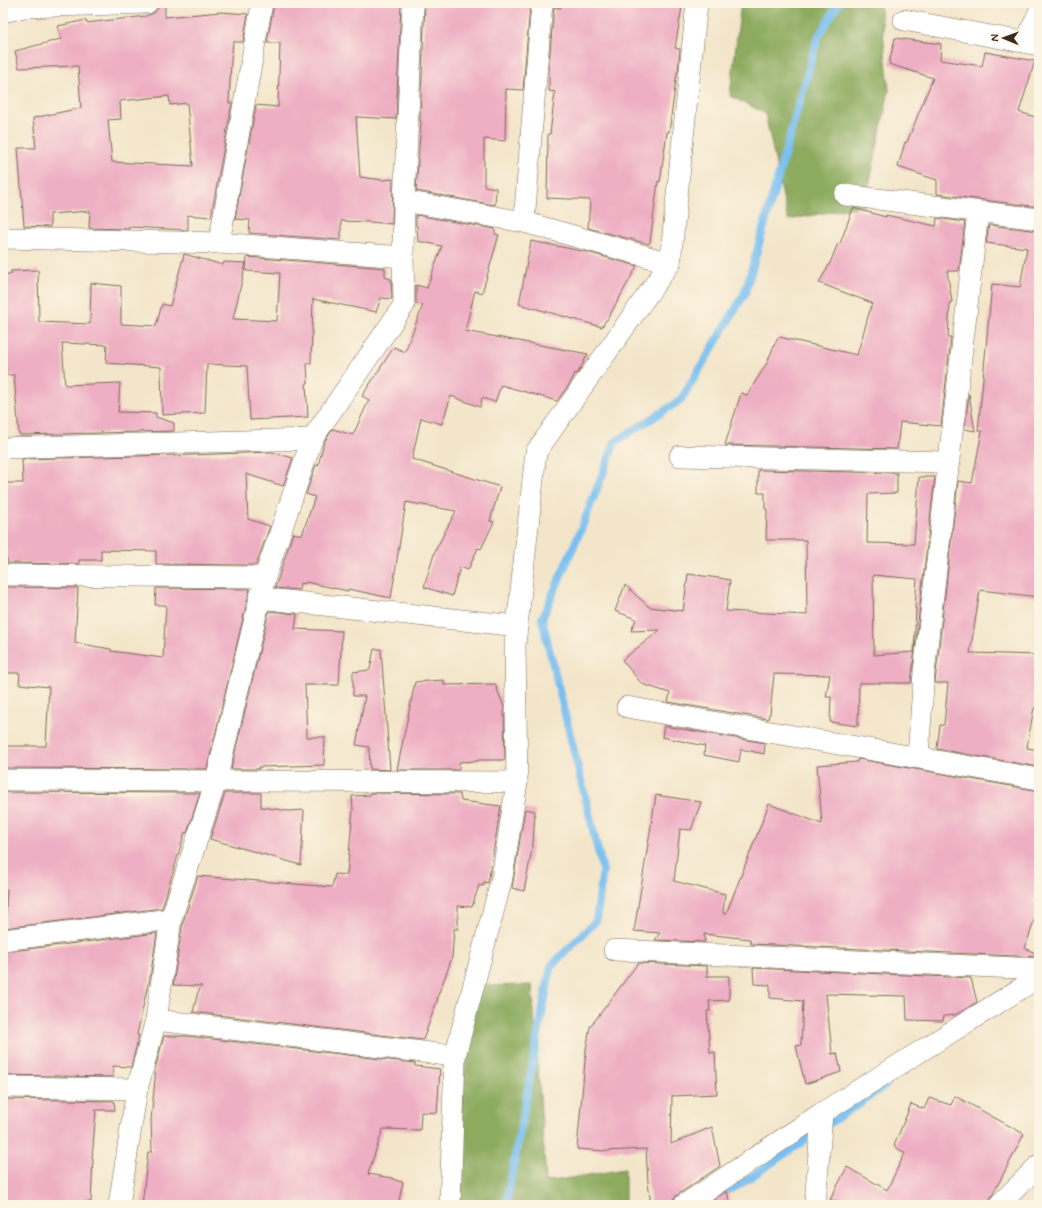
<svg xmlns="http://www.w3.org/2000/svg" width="1042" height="1208" font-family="Mynerve,sans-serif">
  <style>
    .forest { fill: #8cab5e; stroke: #646a3e }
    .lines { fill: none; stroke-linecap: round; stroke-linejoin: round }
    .stream { stroke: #79c0f1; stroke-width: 8 }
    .building { fill: #eeaec3; fill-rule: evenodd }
    .street-casing { stroke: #7b6b5a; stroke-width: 22 }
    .street { stroke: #fff; stroke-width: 21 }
  </style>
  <rect width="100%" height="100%" fill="#fcf5e5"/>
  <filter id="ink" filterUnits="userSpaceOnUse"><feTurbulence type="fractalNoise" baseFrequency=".025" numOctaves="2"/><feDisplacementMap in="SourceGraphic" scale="8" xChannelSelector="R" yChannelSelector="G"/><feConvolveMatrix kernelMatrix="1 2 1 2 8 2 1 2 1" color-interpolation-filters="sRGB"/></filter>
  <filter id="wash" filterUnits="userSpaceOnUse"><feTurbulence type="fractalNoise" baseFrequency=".012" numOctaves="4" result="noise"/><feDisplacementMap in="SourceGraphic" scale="16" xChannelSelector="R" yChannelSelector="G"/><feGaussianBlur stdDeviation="0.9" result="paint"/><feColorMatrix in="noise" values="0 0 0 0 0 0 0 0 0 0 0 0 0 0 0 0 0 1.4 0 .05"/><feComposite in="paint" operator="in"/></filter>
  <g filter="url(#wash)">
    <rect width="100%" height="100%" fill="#f3e5c9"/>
    <g class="forest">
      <path d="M 741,3 L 880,3 L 889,90 L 865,205 L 788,220 L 765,113 L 730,96 Z"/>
      <path d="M 532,985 L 546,1182 L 625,1169 L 625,1205 L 453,1205 L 473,986 Z"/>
    </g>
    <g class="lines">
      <g class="stream">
        <path d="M 706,1201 L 739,1185 L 886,1085"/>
        <path d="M 506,1205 L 551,966 L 596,921 L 603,871 L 542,619 L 582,527 L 615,442 L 681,400 L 745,293 L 818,37 L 839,3"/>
      </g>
    </g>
    <g id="blocks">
      <g class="building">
        <path d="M 159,3 L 165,3 L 165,17 L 221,12 L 248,14 L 243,42 L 233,42 L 231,61 L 229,103 L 232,103 L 211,217 L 188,215 L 188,230 L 129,227 L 129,229 L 89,228 L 90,211 L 50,214 L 50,227 L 24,226 L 18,148 L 36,148 L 33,118 L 81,108 L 78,66 L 19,68 L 15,51 L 61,39 L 58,26 L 86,20 L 86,23 L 146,16 L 154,13 L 158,8 ZM 169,96 L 170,105 L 187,103 L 193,166 L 112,162 L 108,120 L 121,119 L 120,101 Z"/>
        <path d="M 329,3 L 401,3 L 396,119 L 356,117 L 360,177 L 383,180 L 393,179 L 392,224 L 370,222 L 341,221 L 341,240 L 249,233 L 250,220 L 235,219 L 256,105 L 278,107 L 280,43 L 267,43 L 274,4 Z"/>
        <path d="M 425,3 L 492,3 L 492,4 L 530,6 L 523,90 L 506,89 L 505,141 L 484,139 L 484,186 L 496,188 L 495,205 L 416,191 L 421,121 L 420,121 Z"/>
        <path d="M 561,3 L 675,3 L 675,7 L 682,7 L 675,48 L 680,49 L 678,72 L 677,72 L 669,132 L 667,132 L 660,182 L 658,181 L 650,242 L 649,244 L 588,228 L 590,200 L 547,198 L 548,134 L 550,134 L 555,92 L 549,91 L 549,64 L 554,7 L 561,8 Z"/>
        <path d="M 895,38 L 941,44 L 940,60 L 982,66 L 985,52 L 1035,61 L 1019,112 L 1039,118 L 1039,207 L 937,194 L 937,180 L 898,167 L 905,142 L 907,142 L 933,78 L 889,64 Z"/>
        <path d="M 853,208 L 886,217 L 886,215 L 936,226 L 937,218 L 965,222 L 959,271 L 947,271 L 952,302 L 950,302 L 948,337 L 951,337 L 941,426 L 900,422 L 897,449 L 725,445 L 741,393 L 747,395 L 767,363 L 775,343 L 779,337 L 857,355 L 872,303 L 819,283 L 830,263 L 838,243 L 840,244 Z"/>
        <path d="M 416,215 L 495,229 L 495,234 L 499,235 L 482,293 L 475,291 L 465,331 L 588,354 L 579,371 L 577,374 L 575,373 L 571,382 L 557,401 L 501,385 L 495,402 L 482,398 L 480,407 L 451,396 L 442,424 L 421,418 L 412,459 L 500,487 L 490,521 L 494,522 L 481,549 L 478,548 L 468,570 L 460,567 L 452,596 L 424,587 L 435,551 L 456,511 L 406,502 L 391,598 L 348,589 L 348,591 L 306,582 L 305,584 L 300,583 L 299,590 L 275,588 L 293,533 L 302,535 L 315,497 L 306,494 L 316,465 L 318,466 L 324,442 L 333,429 L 353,435 L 369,400 L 362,396 L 394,347 L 405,352 L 423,305 L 416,304 L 416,285 L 427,288 L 442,246 L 418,241 L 417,226 L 416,226 Z"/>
        <path d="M 989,225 L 1039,231 L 1039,597 L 980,590 L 970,653 L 1039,655 L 1039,708 L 1034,708 L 1027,746 L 1028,746 L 1027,748 L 1039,750 L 1039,767 L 937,749 L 940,725 L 944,725 L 948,683 L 935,683 L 936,673 L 958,481 L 972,483 L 982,431 L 978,431 L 992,284 L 1020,287 L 1027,248 L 986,243 Z"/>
        <path d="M 531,241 L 587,252 L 637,266 L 607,320 L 606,320 L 602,327 L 519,304 Z"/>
        <path d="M 184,254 L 223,265 L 224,262 L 246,263 L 233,319 L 277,321 L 280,273 L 246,271 L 247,257 L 385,268 L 385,277 L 391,279 L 392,299 L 381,298 L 376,312 L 313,299 L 311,363 L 307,363 L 308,383 L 306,384 L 308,417 L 250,420 L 247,366 L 207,364 L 205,413 L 162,415 L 161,367 L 106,363 L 107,345 L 62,343 L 65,385 L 120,383 L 118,412 L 156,413 L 156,417 L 174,423 L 174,431 L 21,435 L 19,434 L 14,375 L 6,375 L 5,352 L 3,352 L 3,274 L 11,274 L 11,271 L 38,270 L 39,322 L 90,324 L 91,283 L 121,286 L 121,324 L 156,326 L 162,304 L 170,306 Z"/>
        <path d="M 969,394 L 975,431 L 965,429 Z"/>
        <path d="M 272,452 L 293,458 L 283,486 L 246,474 L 248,519 L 270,526 L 256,565 L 156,564 L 156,551 L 101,550 L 101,560 L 79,560 L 79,564 L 7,563 L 7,558 L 4,558 L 7,483 L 23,483 L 22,459 L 174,455 L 174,456 L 191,455 Z"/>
        <path d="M 758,470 L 897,473 L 897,493 L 868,494 L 867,543 L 914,544 L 919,477 L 935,477 L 911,683 L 859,683 L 858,726 L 830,722 L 831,697 L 826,697 L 830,675 L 774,674 L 770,714 L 769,714 L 768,719 L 668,702 L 670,693 L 642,684 L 622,660 L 660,630 L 631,631 L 636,619 L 615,611 L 625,585 L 649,607 L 683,611 L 688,574 L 719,578 L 730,580 L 726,611 L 807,615 L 806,540 L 766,540 L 767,509 L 765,509 L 765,493 L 758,493 ZM 873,575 L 917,579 L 915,608 L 916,608 L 914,652 L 874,655 Z"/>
        <path d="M 6,587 L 78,588 L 75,643 L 111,649 L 111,651 L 163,658 L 166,605 L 155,605 L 156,588 L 250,589 L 207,769 L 3,768 L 3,746 L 46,746 L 49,687 L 19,684 L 20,673 L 3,673 L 3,608 L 6,608 Z"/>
        <path d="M 269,611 L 297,614 L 295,629 L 342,631 L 339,685 L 305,685 L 307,737 L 325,737 L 324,765 L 259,767 L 259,769 L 231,769 Z"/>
        <path d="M 374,649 L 381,649 L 390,770 L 370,769 L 369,747 L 356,745 L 365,696 L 353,696 L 353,672 L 370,670 Z"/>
        <path d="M 444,680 L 444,685 L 495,684 L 504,707 L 505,760 L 478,760 L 478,761 L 459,762 L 459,770 L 397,770 L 415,682 Z"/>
        <path d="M 664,726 L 765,743 L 764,754 L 741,749 L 739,762 L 704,755 L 705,746 L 662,737 Z"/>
        <path d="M 858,759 L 1039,791 L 1039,887 L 1034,902 L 1039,904 L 1039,906 L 1025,948 L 1039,955 L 1039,957 L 751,944 L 750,939 L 704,934 L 705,942 L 655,940 L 660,933 L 634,931 L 656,795 L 701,802 L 691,830 L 680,829 L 674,881 L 725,894 L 723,913 L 726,914 L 769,804 L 822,824 L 817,765 L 857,762 Z"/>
        <path d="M 3,792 L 200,793 L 187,833 L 185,832 L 162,908 L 5,928 L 7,889 L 3,889 Z"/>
        <path d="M 225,793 L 261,793 L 261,807 L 289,811 L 304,810 L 301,865 L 210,839 Z"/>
        <path d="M 370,793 L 460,794 L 461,801 L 501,806 L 488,883 L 484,882 L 483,886 L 479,885 L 472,907 L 458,906 L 458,929 L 454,929 L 452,958 L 437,998 L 438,998 L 423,1040 L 193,1012 L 198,992 L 202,986 L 173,985 L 183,922 L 198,876 L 332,887 L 335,874 L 347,875 L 353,809 L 352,796 L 370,795 Z"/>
        <path d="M 525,809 L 535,811 L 533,844 L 524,891 L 512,888 Z"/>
        <path d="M 157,933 L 149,984 L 148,984 L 137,1035 L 139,1035 L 131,1067 L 113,1066 L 113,1077 L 3,1075 L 4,952 Z"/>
        <path d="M 638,963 L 707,966 L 707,976 L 729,976 L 729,1000 L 709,1001 L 710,1011 L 707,1011 L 710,1053 L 715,1052 L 717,1094 L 672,1096 L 671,1144 L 712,1127 L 720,1166 L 677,1195 L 673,1199 L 672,1205 L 651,1205 L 648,1182 L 646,1149 L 606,1151 L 577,1149 L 586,1050 L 590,1027 L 606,1006 Z"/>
        <path d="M 753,968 L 971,978 L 977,1002 L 955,1015 L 944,1016 L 943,1021 L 907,1020 L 906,996 L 826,994 L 832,1054 L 837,1053 L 841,1072 L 805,1084 L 796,1046 L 801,1045 L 803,1001 L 770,998 L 770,985 L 754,984 Z"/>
        <path d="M 164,1036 L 187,1036 L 415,1063 L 415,1066 L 440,1069 L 437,1113 L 421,1112 L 420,1130 L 383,1129 L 368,1174 L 392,1178 L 395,1180 L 403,1182 L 398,1205 L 142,1205 L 148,1152 L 152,1152 L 151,1120 L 156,1069 L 155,1069 Z"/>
        <path d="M 955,1096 L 1024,1134 L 993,1194 L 988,1202 L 987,1205 L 847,1205 L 848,1203 L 830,1200 L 847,1167 L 887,1190 L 905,1153 L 894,1146 L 911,1104 L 924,1109 L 929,1098 L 951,1105 Z"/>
        <path d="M 3,1099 L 114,1101 L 115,1110 L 96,1110 L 92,1159 L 93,1159 L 91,1202 L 74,1203 L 74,1205 L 3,1205 Z"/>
        <path d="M 727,1191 L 730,1205 L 706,1205 Z"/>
      </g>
    </g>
  </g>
  <g filter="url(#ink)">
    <use href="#blocks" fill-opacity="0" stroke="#7b6b5a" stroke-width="1"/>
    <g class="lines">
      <defs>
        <g id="street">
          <path d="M 3,12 L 24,7 L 147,3"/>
          <path d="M 904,20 L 1039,45"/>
          <path d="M 1026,42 L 1039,12"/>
          <path d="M 845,195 L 1039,219"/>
          <path d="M 404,201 L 524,222 L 670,263"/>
          <path d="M 524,222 L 542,3"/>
          <path d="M 3,238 L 219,243 L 403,257"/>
          <path d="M 219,243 L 262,3"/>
          <path d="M 3,448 L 312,439"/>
          <path d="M 680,456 L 949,462"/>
          <path d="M 3,575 L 265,577"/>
          <path d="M 259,598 L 517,626"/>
          <path d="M 627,707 L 1039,779"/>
          <path d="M 918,757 L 924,672 L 978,212"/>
          <path d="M 3,780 L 517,782 L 502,878 L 455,1056 L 450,1205"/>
          <path d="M 517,782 L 515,645 L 536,452 L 670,263 L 697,3"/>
          <path d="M 3,940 L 171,919"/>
          <path d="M 614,950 L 1039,969"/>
          <path d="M 156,1020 L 455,1056"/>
          <path d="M 3,1087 L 137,1089"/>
          <path d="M 119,1205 L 137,1089 L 156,1020 L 171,919 L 216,781 L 265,577 L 312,439 L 404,305 L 403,257 L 404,201 L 413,3"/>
          <path d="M 684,1205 L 822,1113 L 1039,977"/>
          <path d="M 815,1205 L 822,1113"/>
          <path d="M 999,1205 L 1039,1165"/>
        </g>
      </defs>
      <use href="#street" class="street-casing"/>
      <use href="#street" class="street"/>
    </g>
  </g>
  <rect width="1042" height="1208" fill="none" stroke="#fcf5e5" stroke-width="16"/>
  <g transform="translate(1004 38) rotate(271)" stroke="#fcf5e5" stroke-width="3" paint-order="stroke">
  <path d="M0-3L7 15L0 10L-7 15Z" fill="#3b2a1e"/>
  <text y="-6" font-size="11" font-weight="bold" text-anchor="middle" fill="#3b2a1e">N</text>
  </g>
</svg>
